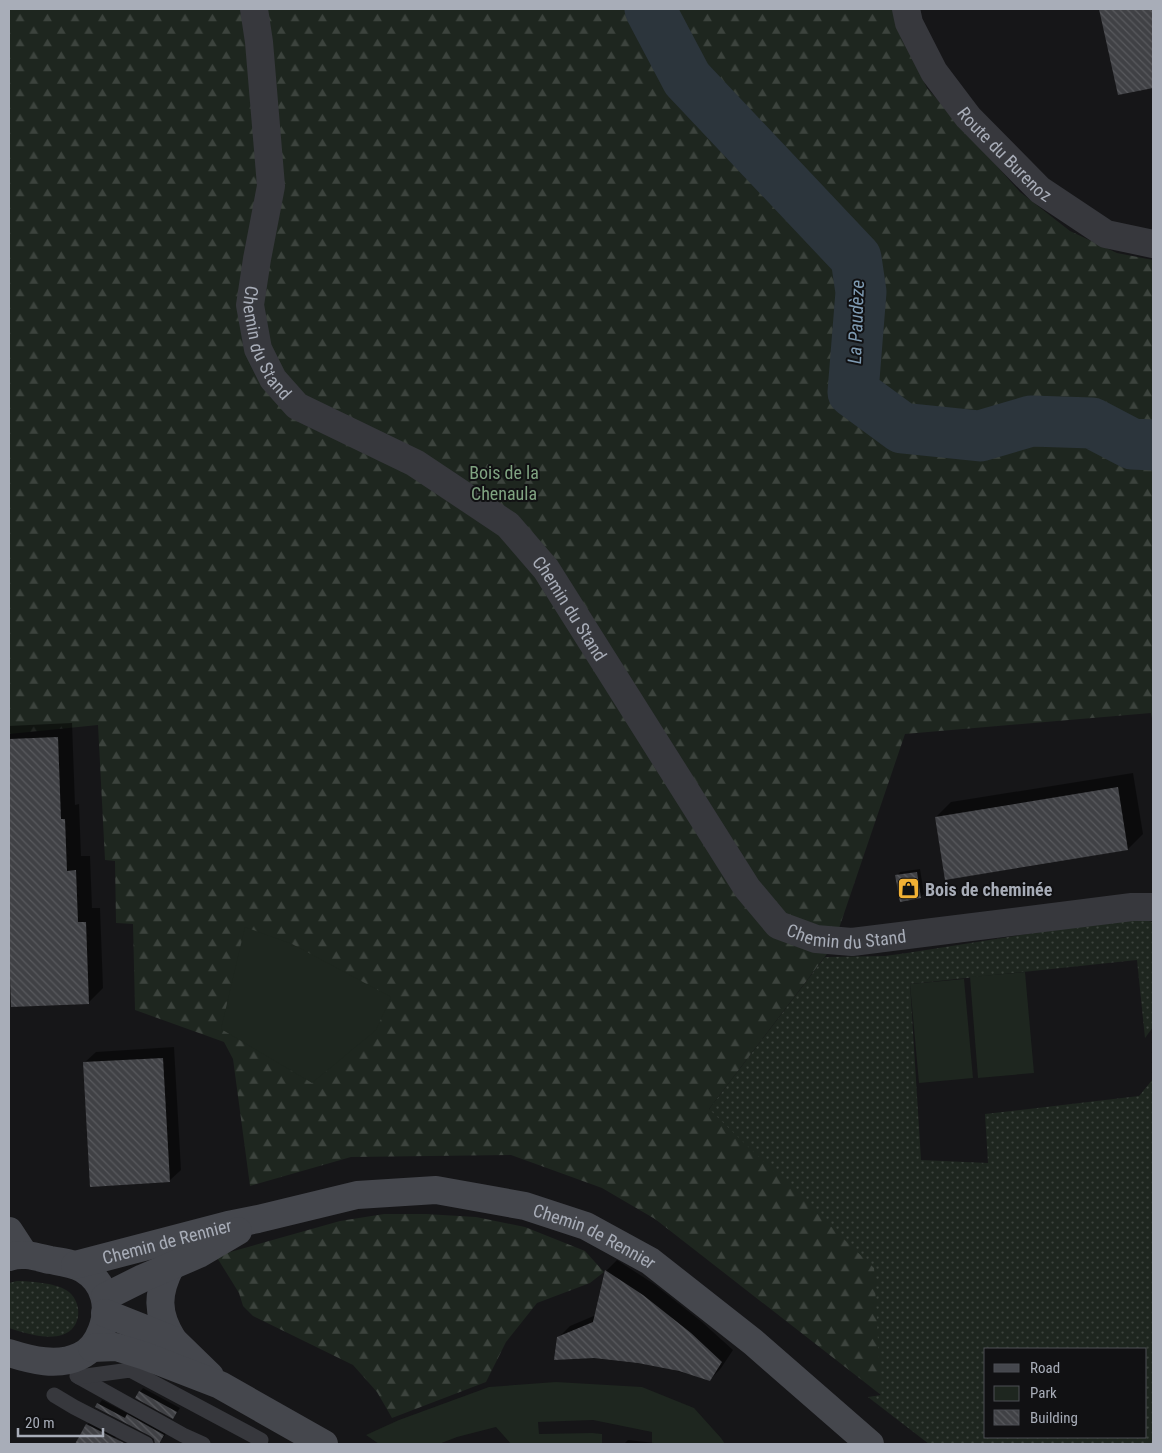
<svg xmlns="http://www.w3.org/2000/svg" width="1162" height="1453" font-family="'Roboto Condensed',sans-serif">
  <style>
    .grass { fill: url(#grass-dots); fill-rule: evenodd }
    .forest { fill: url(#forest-firs) }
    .green { fill: #1e261f }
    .shadow { fill: #0007 }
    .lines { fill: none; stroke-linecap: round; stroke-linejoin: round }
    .river { stroke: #2c353c; stroke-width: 51 }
    .building { fill: url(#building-back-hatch) }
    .lane { stroke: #37383d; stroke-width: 15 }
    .street { stroke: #37383d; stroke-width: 28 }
    .secondary { stroke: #45474d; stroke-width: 28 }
    .labels { text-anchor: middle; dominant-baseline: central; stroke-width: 4; stroke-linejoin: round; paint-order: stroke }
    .street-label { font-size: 18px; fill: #a8adb8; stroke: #111113 }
    .park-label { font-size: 18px; fill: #7fa381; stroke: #111113 }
    .poi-label { font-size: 18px; font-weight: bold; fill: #a8adb8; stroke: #111113; text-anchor: start }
    .water-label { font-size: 19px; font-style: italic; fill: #7f9bb3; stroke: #111113 }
  </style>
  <defs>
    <pattern id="grass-dots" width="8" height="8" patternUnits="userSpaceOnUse" patternTransform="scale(1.25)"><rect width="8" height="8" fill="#1e261f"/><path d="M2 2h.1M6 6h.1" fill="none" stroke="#3c433d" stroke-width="1.8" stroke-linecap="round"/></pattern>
    <pattern id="forest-firs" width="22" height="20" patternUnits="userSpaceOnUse" patternTransform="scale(1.25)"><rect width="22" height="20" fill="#1e261f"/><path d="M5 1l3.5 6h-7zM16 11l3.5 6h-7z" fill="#3c433d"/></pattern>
    <pattern id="building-back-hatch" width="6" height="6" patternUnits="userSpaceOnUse" patternTransform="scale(1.25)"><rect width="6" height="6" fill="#404145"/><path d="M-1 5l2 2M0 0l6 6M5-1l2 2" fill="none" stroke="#595a5e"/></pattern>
  </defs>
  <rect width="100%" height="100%" fill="#161618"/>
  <g class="grass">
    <path d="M 1136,918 L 1153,922 L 1153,1027 L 1145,1038 L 1137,960 L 910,984 L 921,1160 L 988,1163 L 985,1114 L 1139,1096 L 1153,1079 L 1153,1444 L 929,1444 L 868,1397 L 881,1395 L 709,1109 L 825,957 L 885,956 L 907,953 L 1115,920 ZM 986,1349 L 1146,1349 L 1146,1437 L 986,1437 Z"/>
    <path d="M 17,1281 C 29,1281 55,1283 66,1290 C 83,1300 83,1329 62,1335 C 47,1340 24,1333 9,1328 L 9,1283 Z"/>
  </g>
  <g class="forest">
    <path d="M 9,9 L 894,9 L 902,38 L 927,88 L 1020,192 L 1070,231 L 1117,253 L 1153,260 L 1153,724 L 1151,713 L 905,734 L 833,946 L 709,1109 L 874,1268 L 881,1395 L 655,1219 L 602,1188 L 511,1155 L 351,1157 L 250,1186 L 233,1059 L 224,1042 L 135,1010 L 133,924 L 116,923 L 115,861 L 105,860 L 98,725 L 9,734 Z"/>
    <path d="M 384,1214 L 426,1214 L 476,1217 L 525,1227 L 585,1251 L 604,1272 L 590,1283 L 537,1303 L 506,1342 L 486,1382 L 392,1418 L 377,1392 L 353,1365 L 253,1316 L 243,1306 L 239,1293 L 216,1256 L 340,1221 Z"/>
  </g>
  <g class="green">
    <path d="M 245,927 L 292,944 L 391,997 L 376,1030 L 312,1083 L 221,1029 Z"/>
    <path d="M 1025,972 L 1034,1073 L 978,1078 L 970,977 Z"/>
    <path d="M 964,979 L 973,1078 L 919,1083 L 910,984 Z"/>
    <path d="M 556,1382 L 642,1387 L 694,1408 L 721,1438 L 725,1444 L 652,1444 L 652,1432 L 593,1420 L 538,1422 L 539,1434 L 592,1433 L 602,1434 L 602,1444 L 511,1444 L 496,1427 L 457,1437 L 439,1444 L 379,1444 L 366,1435 L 399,1420 L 489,1387 Z"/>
  </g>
  <g class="shadow">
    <path d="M 1102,9 L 1153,9 L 1153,86 L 1119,94 Z"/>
    <path d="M 72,723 L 75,805 L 79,804 L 81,856 L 90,856 L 92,908 L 100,908 L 103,988 L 88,1003 L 9,924 L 9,726 Z"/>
    <path d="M 1133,773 L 1143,834 L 1128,849 L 936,817 L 951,802 Z"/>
    <path d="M 920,869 L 924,894 L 920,897 L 897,876 L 900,872 Z"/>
    <path d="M 174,1047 L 181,1170 L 169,1181 L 84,1063 L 96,1052 Z"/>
    <path d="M 617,1260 L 654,1284 L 702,1322 L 733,1350 L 721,1368 L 710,1380 L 558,1338 L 570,1326 L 596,1315 L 606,1271 Z"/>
    <path d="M 143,1388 L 180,1408 L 176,1414 L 173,1417 L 140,1392 Z"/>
    <path d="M 102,1400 L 129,1414 L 131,1412 L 167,1432 L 163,1438 L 160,1442 L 125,1421 L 128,1414 L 122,1420 L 97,1407 Z"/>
    <path d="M 90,1421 L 117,1435 L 112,1444 L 91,1444 L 79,1438 Z"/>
    <path d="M 628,1440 L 663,1444 L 624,1444 Z"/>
  </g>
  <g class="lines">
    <path class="river" d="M 650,9 L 687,79 L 856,258 L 861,292 L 853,392 L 902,428 L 980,436 L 1031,421 L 1092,423 L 1132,444 L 1153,445"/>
  </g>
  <g class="building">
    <path d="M 1099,9 L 1153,9 L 1153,88 L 1118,95 Z"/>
    <path d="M 58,737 L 61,819 L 65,819 L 67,871 L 76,870 L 78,922 L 86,922 L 89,1004 L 11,1007 L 9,948 L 9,739 Z"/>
    <path d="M 1118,787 L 1128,850 L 945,880 L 935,817 Z"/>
    <path d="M 917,872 L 921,898 L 900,902 L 895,875 Z"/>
    <path d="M 163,1058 L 170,1182 L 90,1187 L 83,1062 Z"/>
    <path d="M 605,1270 L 643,1295 L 691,1333 L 722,1362 L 710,1381 L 679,1371 L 638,1363 L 594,1358 L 554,1360 L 557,1337 L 593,1322 Z"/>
    <path d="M 139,1391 L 177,1412 L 173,1419 L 135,1398 Z"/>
    <path d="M 97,1403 L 125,1418 L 127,1414 L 164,1435 L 159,1444 L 155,1444 L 154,1439 L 150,1436 L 95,1407 Z"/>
    <path d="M 86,1424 L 126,1444 L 75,1444 Z"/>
  </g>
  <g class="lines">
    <g class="lane">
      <path d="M 77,1376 L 183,1435 L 203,1444"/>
      <path d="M 79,1377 L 130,1370 L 261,1440"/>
      <path d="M 54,1395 L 74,1407 L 146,1444"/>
    </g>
    <g class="street">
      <path id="s1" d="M 254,9 L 259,42 L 271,186 L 257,259 L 250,305 L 258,349 L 273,379 L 297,406 L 415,463 L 508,525 L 546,569 L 747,888 L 778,925 L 816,939 L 852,942 L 1132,907 L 1153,907"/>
      <path id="s2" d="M 906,9 L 909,23 L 934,72 L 968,117 L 1040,190 L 1106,234 L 1153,244"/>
    </g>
    <g class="secondary">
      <path d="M 9,1231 L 24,1254"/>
      <path d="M 9,1257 C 23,1252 37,1257 50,1260 C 62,1262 73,1263 83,1269 C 93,1275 101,1285 104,1296 C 110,1316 100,1347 80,1356 C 58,1367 31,1360 9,1353"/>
      <path id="s3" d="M 75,1265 L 228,1225 L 258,1219 L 357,1195 L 436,1190 L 525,1206 L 586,1226 L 650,1261 L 753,1342 L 870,1444"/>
      <path d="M 171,1266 C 157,1293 156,1313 173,1340"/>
      <path d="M 105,1297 L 143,1278 L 199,1254 L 238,1231"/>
      <path d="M 105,1313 L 173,1340 L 210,1376"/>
      <path d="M 92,1348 L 116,1347 L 145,1356 L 220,1385 L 324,1444"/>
    </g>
  </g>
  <defs>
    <symbol id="shop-square" viewBox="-11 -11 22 22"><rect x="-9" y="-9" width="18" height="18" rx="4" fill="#f2b134" stroke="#111113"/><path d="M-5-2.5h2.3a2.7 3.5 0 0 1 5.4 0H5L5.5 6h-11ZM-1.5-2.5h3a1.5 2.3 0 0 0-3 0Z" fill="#111"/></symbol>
  </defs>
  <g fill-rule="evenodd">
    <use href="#shop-square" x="896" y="876" width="25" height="25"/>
  </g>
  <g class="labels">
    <g class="street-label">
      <text stroke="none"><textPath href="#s2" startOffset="178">Route du Burenoz</textPath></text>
      <text stroke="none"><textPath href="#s1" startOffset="340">Chemin du Stand</textPath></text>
      <text stroke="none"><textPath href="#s1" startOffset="760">Chemin du Stand</textPath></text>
      <text stroke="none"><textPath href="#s1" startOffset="1210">Chemin du Stand</textPath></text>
      <text stroke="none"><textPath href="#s3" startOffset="536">Chemin de Rennier</textPath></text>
      <text stroke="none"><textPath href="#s3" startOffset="95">Chemin de Rennier</textPath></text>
    </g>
    <g class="park-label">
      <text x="504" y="472">Bois de la<tspan x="504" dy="21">Chenaula</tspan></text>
    </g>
    <g class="poi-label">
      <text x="925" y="889">Bois de cheminée</text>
    </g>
    <g class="water-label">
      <text transform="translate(856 322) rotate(-88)">La Paudèze</text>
    </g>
  </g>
  <rect width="1162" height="1453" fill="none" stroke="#a8adb8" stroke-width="20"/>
  <rect x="984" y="1348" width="162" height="90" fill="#111113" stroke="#4d4f55"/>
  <rect x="994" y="1364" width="25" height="8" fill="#45474d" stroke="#4d4f55"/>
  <text x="1030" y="1373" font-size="15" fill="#a8adb8">Road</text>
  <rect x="994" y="1386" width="25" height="15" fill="#1e261f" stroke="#4d4f55"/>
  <text x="1030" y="1398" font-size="15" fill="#a8adb8">Park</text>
  <rect x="994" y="1410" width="25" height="15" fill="url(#building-back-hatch)" stroke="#4d4f55"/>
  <text x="1030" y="1423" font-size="15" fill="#a8adb8">Building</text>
  <path d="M18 1428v8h85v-8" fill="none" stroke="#a8adb8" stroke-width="2.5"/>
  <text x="25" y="1428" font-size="15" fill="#a8adb8" stroke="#111113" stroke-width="4" paint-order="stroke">20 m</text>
</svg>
